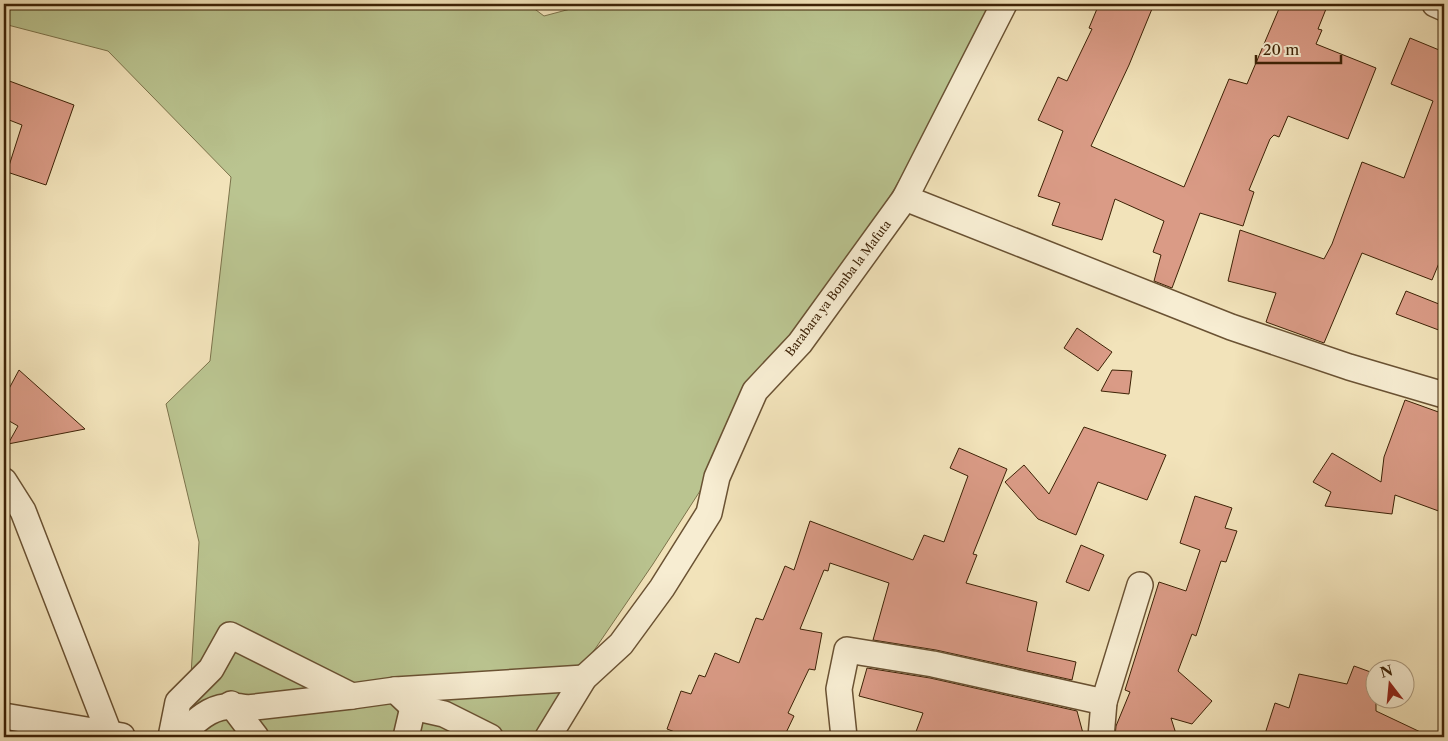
<svg xmlns="http://www.w3.org/2000/svg" width="1448" height="741" font-family="'Libre Caslon Text',serif">
  <style>
    .green { fill: #bac490; stroke: #7c734b }
    .building { fill: #da9b86; stroke: #3d2206 }
    .lines { fill: none; stroke-linecap: round; stroke-linejoin: round }
    .street-casing { stroke: #6a5233; stroke-width: 28 }
    .street { stroke: #f7edd2; stroke-width: 25 }
    .labels { text-anchor: middle; dominant-baseline: central; stroke-width: 4; stroke-linejoin: round; paint-order: stroke }
    .street-label { font-size: 12px; fill: #3d2206; stroke: #f7edd2 }
  </style>
  <rect width="100%" height="100%" fill="#f2e3ba"/>
  <filter id="stains"><feTurbulence type="fractalNoise" baseFrequency=".004" numOctaves="4"/><feColorMatrix values="0 0 0 0 .2 0 0 0 0 .09 0 0 0 0 .02 0 0 0 .5 -.17"/></filter>
  <radialGradient id="worn" r=".72"><stop offset=".6" stop-color="#630" stop-opacity="0"/><stop offset="1" stop-color="#630" stop-opacity=".3"/></radialGradient>
  <path class="green" d="M 4,4 L 528,4 L 544,16 L 589,4 L 1003,4 L 890,196 L 653,564 L 535,737 L 182,737 L 188,725 L 199,542 L 166,404 L 210,361 L 231,177 L 108,51 L 4,24 Z"/>
  <g class="building">
    <path d="M 1099,4 L 1154,4 L 1129,65 L 1091,146 L 1184,187 L 1229,79 L 1247,84 L 1281,4 L 1328,4 L 1318,29 L 1322,30 L 1316,44 L 1376,68 L 1348,139 L 1288,116 L 1279,137 L 1274,135 L 1270,139 L 1249,190 L 1254,192 L 1243,226 L 1200,213 L 1172,288 L 1154,281 L 1161,255 L 1153,252 L 1164,221 L 1115,199 L 1102,240 L 1052,225 L 1060,203 L 1038,196 L 1063,131 L 1038,120 L 1058,77 L 1067,81 L 1092,29 L 1089,28 Z"/>
    <path d="M 1410,38 L 1444,52 L 1444,251 L 1432,280 L 1362,253 L 1324,343 L 1266,322 L 1276,293 L 1228,281 L 1240,230 L 1324,259 L 1332,244 L 1362,162 L 1404,178 L 1433,101 L 1391,84 Z"/>
    <path d="M 4,79 L 74,105 L 46,185 L 7,172 L 22,125 L 4,118 Z"/>
    <path d="M 1406,291 L 1444,306 L 1444,332 L 1396,314 Z"/>
    <path d="M 1077,328 L 1112,352 L 1098,371 L 1064,348 Z"/>
    <path d="M 19,370 L 85,429 L 8,444 L 18,426 L 4,418 L 4,398 Z"/>
    <path d="M 1112,370 L 1132,371 L 1129,394 L 1101,391 Z"/>
    <path d="M 1405,400 L 1444,414 L 1444,513 L 1395,495 L 1392,514 L 1325,506 L 1331,492 L 1313,482 L 1332,453 L 1381,482 L 1384,457 Z"/>
    <path d="M 1084,427 L 1166,455 L 1147,500 L 1098,482 L 1076,535 L 1038,519 L 1005,482 L 1024,465 L 1049,494 Z"/>
    <path d="M 959,448 L 1007,469 L 973,554 L 977,555 L 966,583 L 1037,602 L 1027,651 L 1076,662 L 1072,680 L 936,650 L 873,640 L 889,583 L 830,563 L 828,571 L 824,570 L 800,629 L 822,633 L 815,670 L 809,669 L 788,713 L 794,716 L 784,737 L 688,737 L 667,729 L 681,691 L 691,694 L 699,675 L 705,677 L 715,653 L 739,663 L 756,618 L 763,620 L 785,566 L 794,570 L 810,521 L 913,560 L 924,535 L 944,542 L 968,476 L 950,468 Z"/>
    <path d="M 1195,496 L 1232,508 L 1225,528 L 1237,531 L 1226,562 L 1221,561 L 1196,636 L 1192,634 L 1178,671 L 1212,701 L 1192,724 L 1171,718 L 1177,737 L 1115,737 L 1116,726 L 1130,692 L 1125,690 L 1159,582 L 1186,591 L 1200,550 L 1180,543 Z"/>
    <path d="M 1081,545 L 1104,555 L 1089,591 L 1066,582 Z"/>
    <path d="M 1354,666 L 1376,674 L 1376,711 L 1431,737 L 1264,737 L 1275,703 L 1289,708 L 1299,674 L 1347,684 Z"/>
    <path d="M 867,668 L 930,678 L 1077,711 L 1084,737 L 914,737 L 923,713 L 859,696 Z"/>
  </g>
  <g class="lines">
    <defs>
      <g id="street">
        <path d="M 1435,4 L 1444,8"/>
        <path d="M 905,198 L 1231,327 L 1349,367 L 1444,395"/>
        <path d="M 4,481 L 23,511 L 109,733"/>
        <path d="M 395,690 L 413,707 L 444,714 L 490,737"/>
        <path d="M 231,704 L 256,737"/>
        <path d="M 4,716 L 122,736"/>
        <path d="M 171,737 L 178,702 L 211,669 L 230,635 L 352,696 L 395,690 L 584,678"/>
        <path d="M 179,737 C 200,716 216,701 247,708 L 352,696"/>
        <path d="M 406,737 L 413,707"/>
        <path d="M 548,737 L 584,678 L 621,644 L 662,588 L 709,513 L 717,477 L 755,391 L 800,343 L 905,198 L 1004,4"/>
        <path d="M 844,737 L 839,689 L 847,650 L 933,664 L 1104,702"/>
        <path d="M 1101,737 L 1104,702 L 1140,585"/>
      </g>
    </defs>
    <use href="#street" class="street-casing"/>
    <use href="#street" class="street"/>
  </g>
  <g class="labels">
    <g class="street-label">
      <text transform="translate(838 288) rotate(-53)">Barabara ya Bomba la Mafuta</text>
    </g>
  </g>
  <rect width="1448" height="741" fill="none" stroke="#f2e3ba" stroke-width="20"/>
  <rect x="5" y="5" width="1438" height="731" fill="none" stroke="#3d2206" stroke-width="2.5"/>
  <rect x="10" y="10" width="1428" height="721" fill="none" stroke="#3d2206"/>
  <g transform="translate(1390 684) rotate(344)"><circle r="24" fill="#f7edd2" stroke="#ad9c80"/>
  <path d="M0-4L9 19L0 12L-9 19Z" fill="#8f2418"/>
  <text y="-8" font-size="14" font-weight="bold" text-anchor="middle" fill="#3d2206">N</text>
  </g>
  <path d="M1256 55v8h85v-8" fill="none" stroke="#3d2206" stroke-width="2.5"/>
  <text x="1263" y="55" font-size="15" fill="#3d2206" stroke="#f7edd2" stroke-width="4" paint-order="stroke">20 m</text>
  <rect width="100%" height="100%" filter="url(#stains)"/>
  <rect width="100%" height="100%" fill="url(#worn)"/>
</svg>
